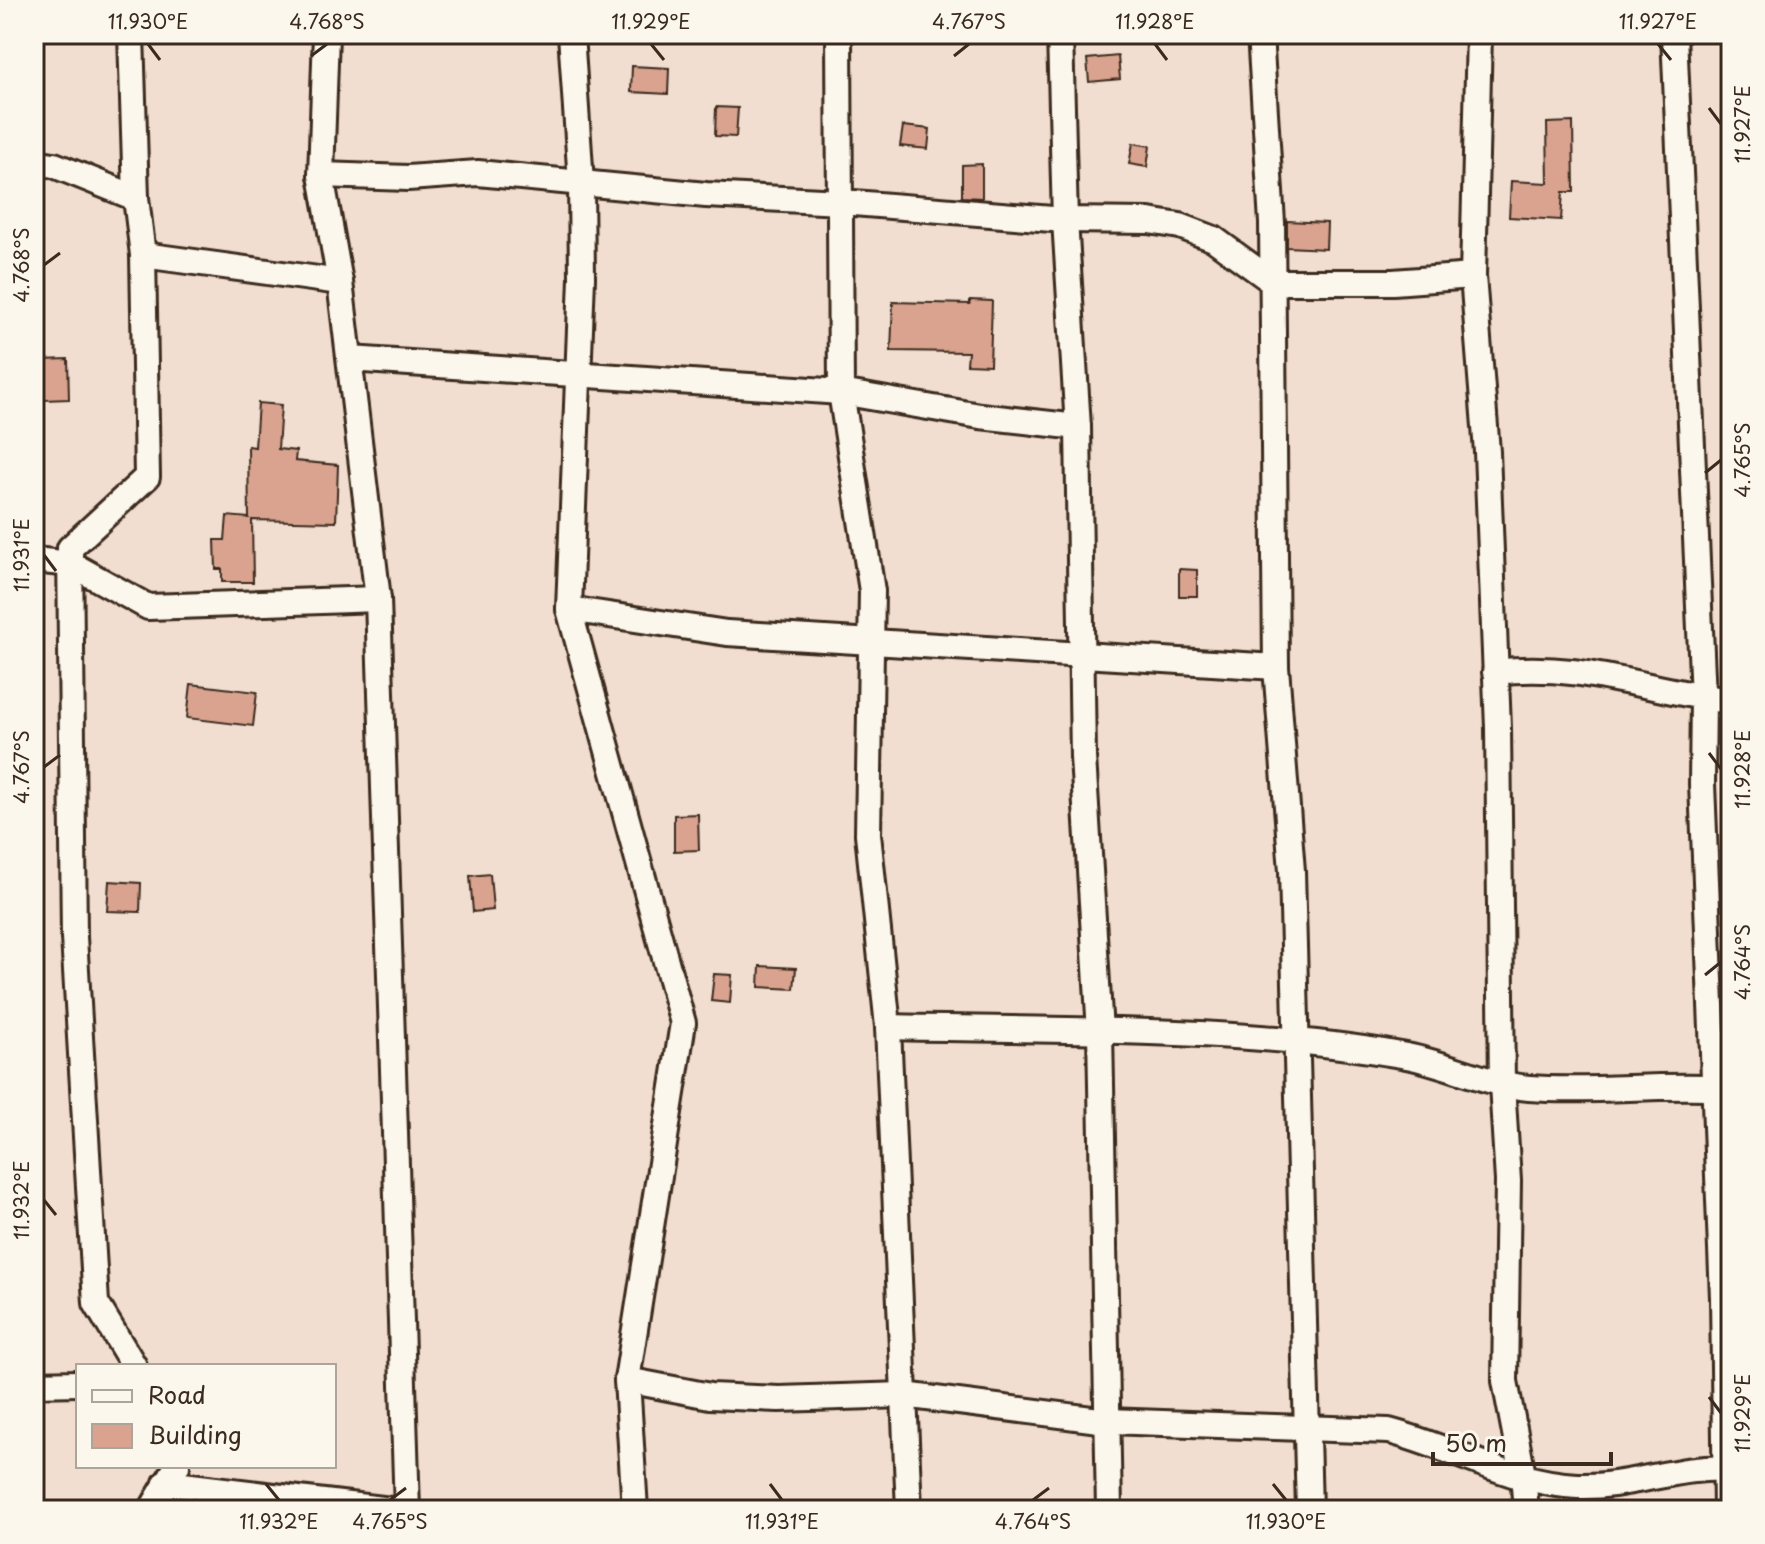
<svg xmlns="http://www.w3.org/2000/svg" width="1765" height="1544" font-family="'Playpen Sans',sans-serif">
  <style>
    .building { fill: #d9a390; stroke: #3b2a1e; stroke-width: 2 }
    .lines { fill: none; stroke-linecap: round; stroke-linejoin: round }
    .minor-casing { stroke: #3b2a1e; stroke-width: 30 }
    .minor { stroke: #fbf7ec; stroke-width: 24 }
    .ticks { fill: none; stroke: #3b2a1e; stroke-width: 3 }
    .neatline { fill: none; stroke: #3b2a1e; stroke-width: 3 }
    .ticks-label { font-size: 20px; text-anchor: middle; fill: #3b2a1e }
  </style>
  <rect width="100%" height="100%" fill="#f1ded0"/>
  <filter id="ink" filterUnits="userSpaceOnUse"><feTurbulence type="fractalNoise" baseFrequency=".0125" numOctaves="2"/><feDisplacementMap in="SourceGraphic" scale="16" xChannelSelector="R" yChannelSelector="G"/><feConvolveMatrix kernelMatrix="1 2 1 2 8 2 1 2 1" color-interpolation-filters="sRGB"/></filter>
  <g filter="url(#ink)">
    <g class="building">
      <path d="M 1118,56 L 1120,79 L 1089,82 L 1087,59 Z"/>
      <path d="M 632,66 L 669,68 L 668,94 L 631,92 Z"/>
      <path d="M 716,107 L 738,108 L 736,137 L 715,136 Z"/>
      <path d="M 1573,122 L 1574,192 L 1563,192 L 1561,220 L 1509,217 L 1511,181 L 1548,183 L 1547,123 Z"/>
      <path d="M 903,126 L 930,129 L 928,149 L 900,146 Z"/>
      <path d="M 1133,143 L 1150,146 L 1147,167 L 1129,164 Z"/>
      <path d="M 982,164 L 982,198 L 962,197 L 962,165 Z"/>
      <path d="M 1287,221 L 1327,223 L 1326,249 L 1287,247 Z"/>
      <path d="M 970,300 L 992,301 L 990,365 L 967,364 L 968,352 L 891,351 L 893,302 L 970,304 Z"/>
      <path d="M 68,359 L 69,399 L 43,400 L 41,360 Z"/>
      <path d="M 258,403 L 281,405 L 278,449 L 296,451 L 295,461 L 338,465 L 336,522 L 252,520 L 253,582 L 222,582 L 222,569 L 216,569 L 215,540 L 225,540 L 227,516 L 249,518 L 248,446 L 255,447 Z"/>
      <path d="M 1179,569 L 1197,570 L 1197,596 L 1179,596 Z"/>
      <path d="M 191,684 L 257,692 L 253,726 L 187,718 Z"/>
      <path d="M 698,814 L 699,850 L 674,851 L 674,815 Z"/>
      <path d="M 490,874 L 493,910 L 473,912 L 470,876 Z"/>
      <path d="M 109,881 L 141,883 L 140,912 L 107,911 Z"/>
      <path d="M 760,966 L 796,968 L 794,989 L 759,987 Z"/>
      <path d="M 714,974 L 732,975 L 730,1003 L 711,1001 Z"/>
    </g>
    <g class="lines">
      <defs>
        <g id="minor">
          <path d="M 131,34 L 136,198 L 143,255 L 147,477 L 70,548 L 74,937 L 96,1303 L 134,1366"/>
          <path d="M 326,34 L 321,175 L 340,282 L 378,599 L 407,1510"/>
          <path d="M 571,34 L 581,183 L 582,278 L 569,609 L 683,1023 L 627,1380"/>
          <path d="M 839,34 L 841,392 L 872,591 L 868,834 L 888,1027 L 909,1510"/>
          <path d="M 1060,34 L 1065,220 L 1078,427 L 1083,757 L 1100,1032 L 1109,1510"/>
          <path d="M 1260,34 L 1272,223 L 1276,667 L 1292,871 L 1309,1510"/>
          <path d="M 1479,34 L 1473,276 L 1487,452 L 1498,728 L 1502,1084 L 1508,1181 L 1505,1381 L 1523,1475 L 1526,1510"/>
          <path d="M 1674,34 L 1703,698 L 1702,784 L 1723,1298 L 1726,1510"/>
          <path d="M 34,162 L 54,165 L 136,198"/>
          <path d="M 321,175 L 408,178 L 478,173 L 706,195 L 841,202 L 1065,220 L 1149,221 L 1180,226 L 1214,239 L 1273,282 L 1393,282 L 1473,276"/>
          <path d="M 143,255 L 340,282"/>
          <path d="M 350,359 L 841,392 L 980,416 L 1078,427"/>
          <path d="M 34,560 L 71,564 L 148,607 L 378,599"/>
          <path d="M 569,609 L 727,633 L 1276,667"/>
          <path d="M 1495,672 C 1581,661 1647,691 1731,701"/>
          <path d="M 888,1027 C 1055,1031 1236,1026 1401,1055 C 1445,1062 1485,1084 1529,1088 C 1596,1093 1662,1083 1729,1088"/>
          <path d="M 34,1384 L 78,1383"/>
          <path d="M 166,1483 L 391,1510"/>
          <path d="M 151,1510 L 177,1466"/>
          <path d="M 635,1510 L 627,1380 L 710,1396 L 779,1399 L 904,1395 L 1107,1421 L 1389,1431 C 1451,1447 1514,1484 1578,1486 C 1630,1488 1679,1465 1731,1469"/>
        </g>
      </defs>
      <use href="#minor" class="minor-casing"/>
      <use href="#minor" class="minor"/>
    </g>
  </g>
  <path class="ticks" d="M 148,44 L 160,60M 651,44 L 664,60M 1155,44 L 1167,60M 1658,44 L 1671,60M 311,56 L 327,44M 954,56 L 969,44M 1709,108 L 1721,124M 44,265 L 60,253M 1705,473 L 1721,460M 44,555 L 56,571M 1709,753 L 1721,769M 44,767 L 60,755M 1705,975 L 1721,962M 44,1200 L 56,1215M 1709,1397 L 1721,1413M 266,1484 L 279,1500M 770,1484 L 782,1500M 1273,1484 L 1286,1500M 390,1500 L 406,1488M 1033,1500 L 1049,1488"/>
  <rect width="1765" height="1544" fill="none" stroke="#fbf7ec" stroke-width="88"/>
  <rect x="76" y="1364" width="260" height="104" fill="#fbf7ec" stroke="#aea59a" stroke-width="2"/>
  <rect x="92" y="1390" width="40" height="12" fill="#fbf7ec" stroke="#aea59a" stroke-width="2"/>
  <text x="148" y="1404" font-size="24" fill="#3b2a1e">Road</text>
  <rect x="92" y="1424" width="40" height="24" fill="#d9a390" stroke="#aea59a" stroke-width="2"/>
  <text x="148" y="1444" font-size="24" fill="#3b2a1e">Building</text>
  <path d="M1433 1452v12h178v-12" fill="none" stroke="#3b2a1e" stroke-width="4"/>
  <text x="1445" y="1452" font-size="24" fill="#3b2a1e" stroke="#fbf7ec" stroke-width="6" paint-order="stroke">50 m</text>
  <rect x="44" y="44" width="1677" height="1456" class="neatline"/>
  <g class="ticks-label">
    <text x="148" y="29">11.930°E</text>
    <text x="327" y="29">4.768°S</text>
    <text x="651" y="29">11.929°E</text>
    <text x="969" y="29">4.767°S</text>
    <text x="1155" y="29">11.928°E</text>
    <text x="1658" y="29">11.927°E</text>
    <text transform="translate(1743 124) rotate(-90)" y="7">11.927°E</text>
    <text transform="translate(22 265) rotate(-90)" y="7">4.768°S</text>
    <text transform="translate(1743 460) rotate(-90)" y="7">4.765°S</text>
    <text transform="translate(22 555) rotate(-90)" y="7">11.931°E</text>
    <text transform="translate(22 767) rotate(-90)" y="7">4.767°S</text>
    <text transform="translate(1743 769) rotate(-90)" y="7">11.928°E</text>
    <text transform="translate(1743 962) rotate(-90)" y="7">4.764°S</text>
    <text transform="translate(22 1200) rotate(-90)" y="7">11.932°E</text>
    <text transform="translate(1743 1413) rotate(-90)" y="7">11.929°E</text>
    <text x="279" y="1529">11.932°E</text>
    <text x="390" y="1529">4.765°S</text>
    <text x="782" y="1529">11.931°E</text>
    <text x="1033" y="1529">4.764°S</text>
    <text x="1286" y="1529">11.930°E</text>
  </g>
</svg>
